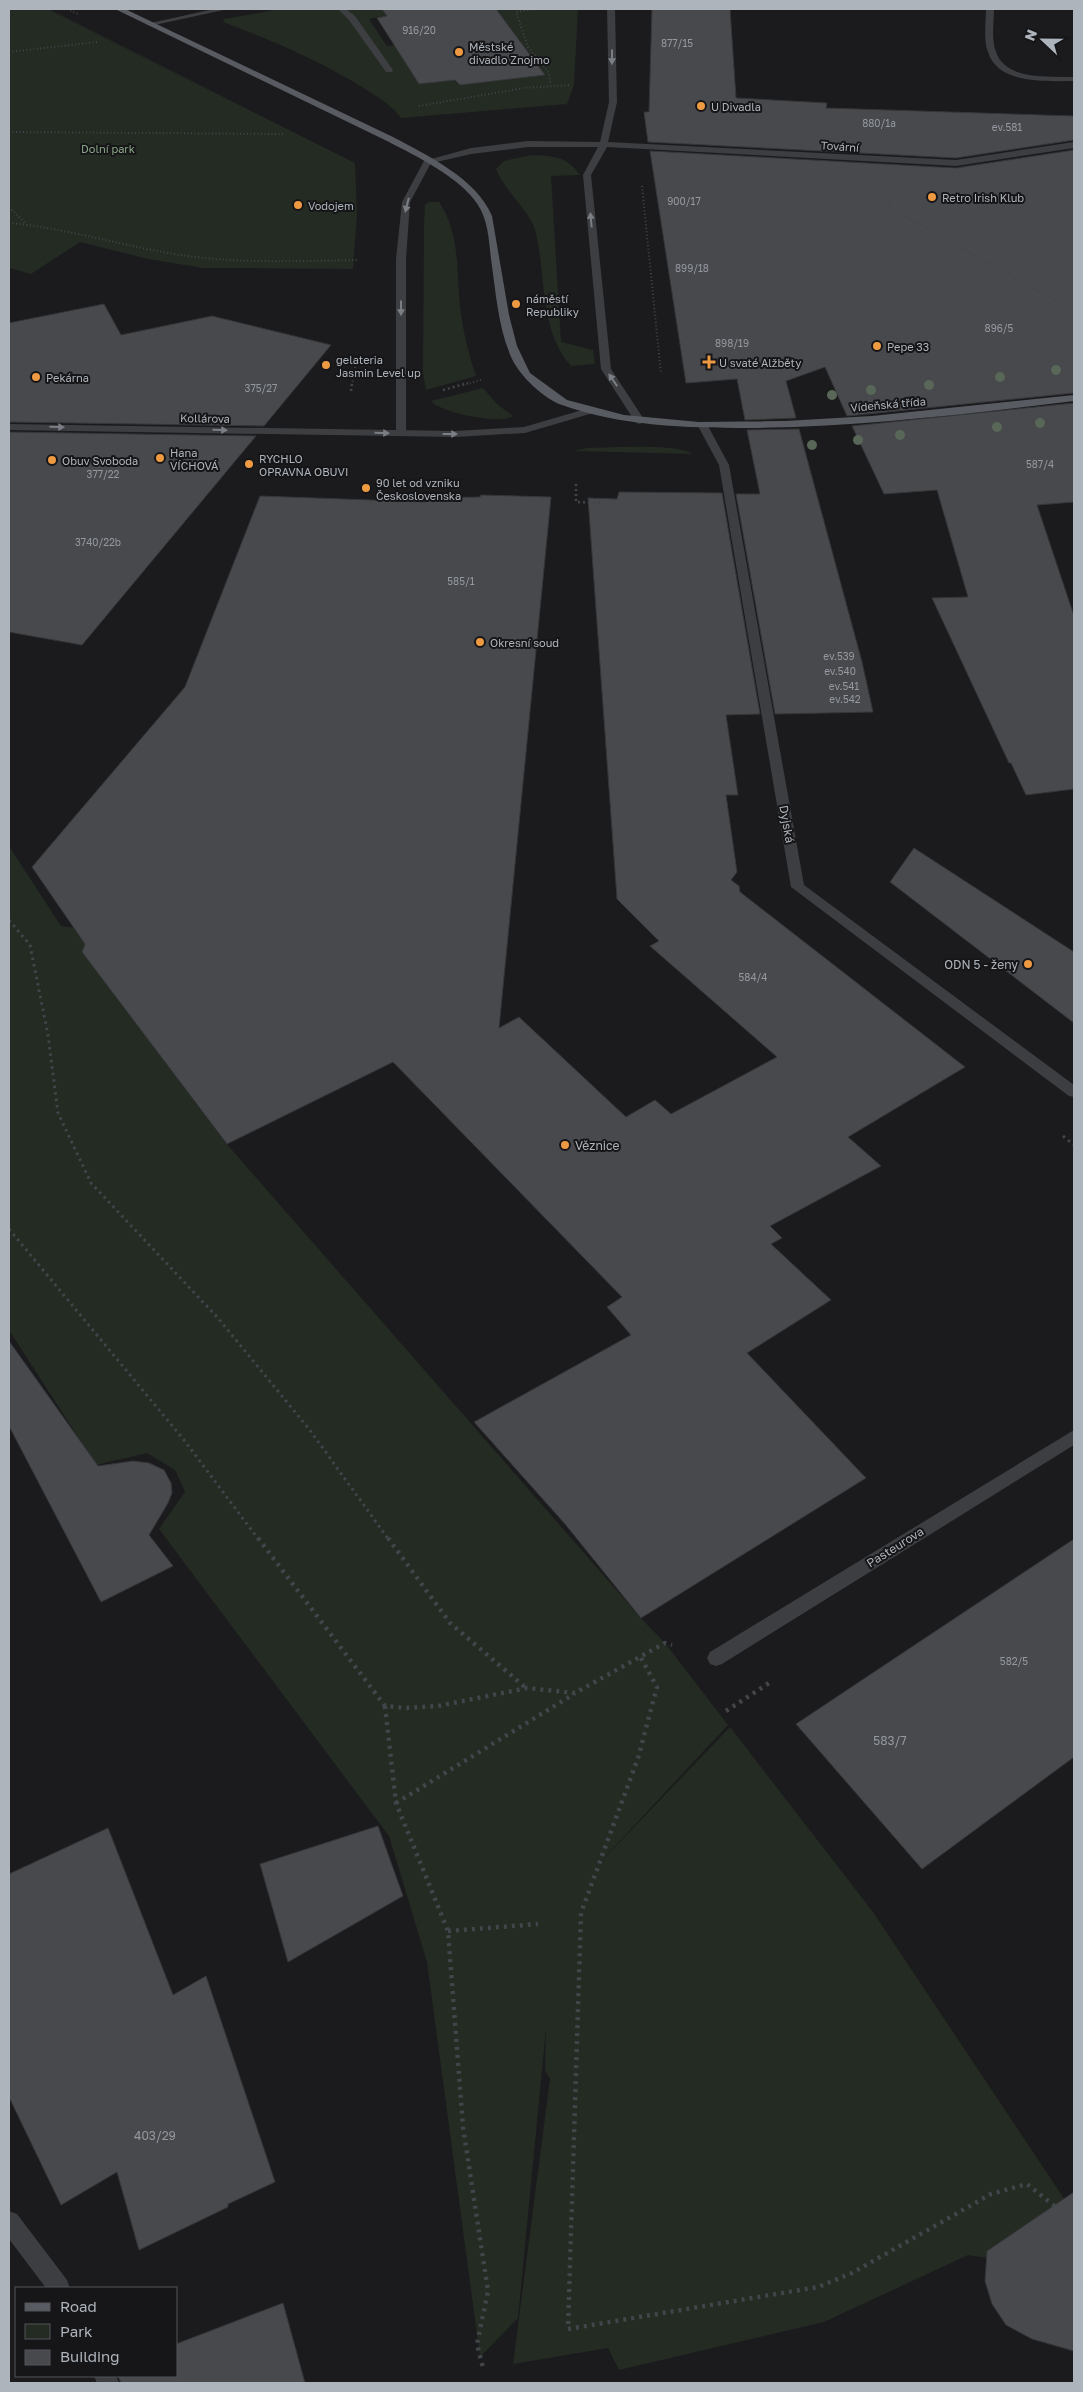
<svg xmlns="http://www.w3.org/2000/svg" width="1083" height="2392" font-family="'Golos Text',sans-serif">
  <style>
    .green { fill: #232b23 }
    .building { fill: #48494d; stroke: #353639 }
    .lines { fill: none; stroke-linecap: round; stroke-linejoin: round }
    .path-far3 { stroke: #424549; stroke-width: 2; stroke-dasharray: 1 2.5; stroke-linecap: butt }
    .path-far2 { stroke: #424549; stroke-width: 2.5; stroke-dasharray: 2 3; stroke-linecap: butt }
    .path-far1 { stroke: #424549; stroke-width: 3; stroke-dasharray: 2.5 4; stroke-linecap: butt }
    .path { stroke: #424549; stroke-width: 4.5; stroke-dasharray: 3 5; stroke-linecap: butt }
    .lane { fill: #3c3e42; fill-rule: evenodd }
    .street { fill: #3c3e42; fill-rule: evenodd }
    .primary { fill: #585b61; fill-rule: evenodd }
    .tree { fill: #586757 }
    .oneway { fill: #7b7f85 }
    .poi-dot { fill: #ed9a43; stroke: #161618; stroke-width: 2 }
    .labels { text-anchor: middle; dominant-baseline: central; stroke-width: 4; stroke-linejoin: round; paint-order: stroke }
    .number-label { font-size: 10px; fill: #9499a0 }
    .far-poi-label { font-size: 11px; fill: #aeb4bc; stroke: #161618; text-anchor: start }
    .far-street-label { font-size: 11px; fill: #aeb4bc; stroke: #161618 }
    .far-park-label { font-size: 11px; fill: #89a686; stroke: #161618 }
    .street-label { font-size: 12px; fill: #aeb4bc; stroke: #161618 }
    .poi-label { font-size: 12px; fill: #aeb4bc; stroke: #161618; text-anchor: end }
    .near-number-label { font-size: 12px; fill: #9499a0 }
  </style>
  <rect width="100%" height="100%" fill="#1b1b1d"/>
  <g class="green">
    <path d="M 9,9 L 48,9 L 355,163 L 357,215 L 353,269 L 203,268 L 148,259 L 80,242 L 31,274 L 9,268 Z"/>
    <path d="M 281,9 L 399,9 L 384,10 L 387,16 L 369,19 L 387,46 L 402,44 L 411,71 L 419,84 L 454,80 L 459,85 L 500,80 L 512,31 L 496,9 L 578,9 L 574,85 L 567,104 L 401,118 C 391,104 377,97 362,87 C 318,60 271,40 223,22 L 224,19 Z"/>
    <path d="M 531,155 C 553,156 567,156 580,175 L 551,176 L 561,342 L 593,350 L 595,364 L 571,366 C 538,328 547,276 535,230 C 531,213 504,190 496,169 L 504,161 Z"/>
    <path d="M 429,202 L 439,202 C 463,237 455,280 462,321 C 465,340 470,358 476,376 L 426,390 L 423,373 L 424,224 L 425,205 Z"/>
    <path d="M 483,388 L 497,404 L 513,416 C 502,425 441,413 431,401 Z"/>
    <path d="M 587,448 C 607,448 678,443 692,454 L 573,451 Z"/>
    <path d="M 9,846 L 61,926 L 92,930 L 82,952 L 225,1142 L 641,1618 L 665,1643 L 728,1725 L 591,1872 L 730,1727 L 873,1912 L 1067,2203 L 987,2258 L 968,2255 L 824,2322 L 619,2370 L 608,2348 L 513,2364 L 550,2079 L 545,2070 L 546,2029 L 518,2318 L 480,2357 L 427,1962 L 389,1836 L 159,1529 L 185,1492 L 175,1470 L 147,1453 L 96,1465 L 9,1330 Z"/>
  </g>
  <g class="building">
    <path d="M 382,9 L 496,9 L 545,75 L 460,85 L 455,80 L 419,84 L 377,18 L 387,16 Z"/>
    <path d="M 652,9 L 730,9 L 736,98 L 827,103 L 826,108 L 1074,116 L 1074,140 L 956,158 L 648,142 L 644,112 L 649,112 Z"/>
    <path d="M 1074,150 L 1074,393 L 847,416 L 825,367 L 786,381 L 796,418 L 745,420 L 737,379 L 686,383 L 650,151 L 956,168 Z"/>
    <path d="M 104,304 L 121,335 L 212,316 L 331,345 L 264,426 L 9,422 L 9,323 Z"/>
    <path d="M 1074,403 L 1074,502 L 1037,505 L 1074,616 L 1074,789 L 1026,795 L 1011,763 L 1009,763 L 932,598 L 968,597 L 937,490 L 884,494 L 852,426 Z"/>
    <path d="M 799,429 L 862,662 L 873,712 L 775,714 L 736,494 L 760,494 L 747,430 Z"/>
    <path d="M 9,432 L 256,436 L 82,645 L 9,632 Z"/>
    <path d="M 619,492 L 722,493 L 760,714 L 726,715 L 738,795 L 726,795 L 737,872 L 731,880 L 739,886 L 740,892 L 965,1067 L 848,1137 L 881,1166 L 770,1226 L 782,1238 L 771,1244 L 831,1300 L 747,1353 L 866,1478 L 641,1618 L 565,1524 L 474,1422 L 631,1335 L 607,1307 L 622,1297 L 393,1062 L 227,1144 L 82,952 L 85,944 L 32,867 L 185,687 L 260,496 L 426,502 L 426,498 L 480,497 L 481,495 L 551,497 L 499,1028 L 519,1017 L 626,1117 L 655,1100 L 671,1114 L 777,1057 L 650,946 L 659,941 L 617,899 L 588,498 L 617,499 Z"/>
    <path d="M 914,848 L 1074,952 L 1074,1023 L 890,882 Z"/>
    <path d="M 9,1341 L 98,1466 L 133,1461 L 149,1463 L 164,1470 L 171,1483 L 172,1493 L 168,1503 L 149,1535 L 173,1566 L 101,1602 L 9,1426 Z"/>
    <path d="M 1074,1539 L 1074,1757 L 922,1869 L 796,1724 Z"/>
    <path d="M 378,1826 L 403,1896 L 288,1962 L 260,1864 Z"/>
    <path d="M 108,1828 L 173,1995 L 206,1976 L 275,2182 L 228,2204 L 228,2207 L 139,2250 L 117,2172 L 61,2205 L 9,2097 L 9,1874 Z"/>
    <path d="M 1074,2192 L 1074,2351 L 1032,2339 L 1006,2325 L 992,2304 L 985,2281 L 987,2251 Z"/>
    <path d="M 283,2303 L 305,2383 L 121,2383 L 118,2376 L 176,2376 L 176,2344 Z"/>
  </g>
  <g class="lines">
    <g class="path-far3">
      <path d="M 67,9 L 78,14"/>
      <path d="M 535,9 L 516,12 L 528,47 L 549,73 L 550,85"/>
      <path d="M 9,52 L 97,42"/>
      <path d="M 419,106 L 524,88 L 571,85"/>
      <path d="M 9,132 L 283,134"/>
      <path d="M 642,186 L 661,374"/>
      <path d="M 888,200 L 892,209 L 1069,308"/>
      <path d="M 9,207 L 26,224"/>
      <path d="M 9,223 C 65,228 119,245 174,254 C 235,264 296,261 357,260"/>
      <path d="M 352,385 L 355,367"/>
      <path d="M 463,385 L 481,380"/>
    </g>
    <g class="path-far2">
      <path d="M 443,390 L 468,383"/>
      <path d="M 351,391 L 352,383"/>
      <path d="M 576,484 L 576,502 L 603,503"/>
    </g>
    <g class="path-far1">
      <path d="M 9,920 L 30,945 L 48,1035 L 58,1113 L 91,1183 L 218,1318 L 309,1429 L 389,1540"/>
      <path d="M 1063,1136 L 1074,1145"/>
      <path d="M 9,1229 L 184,1440 L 259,1540"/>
    </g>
    <g class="path">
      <path d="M 258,1538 L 385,1706 L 405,1708 L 438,1706 L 527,1688 L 575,1693 L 665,1643 L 672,1645"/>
      <path d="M 388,1538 L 450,1623 L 526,1688"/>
      <path d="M 641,1658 L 657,1687 L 638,1758 L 581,1913 L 568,2329 L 818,2287 L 852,2273 L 991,2194 L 1027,2184 L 1057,2208"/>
      <path d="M 385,1706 L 396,1803 L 448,1931 L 463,2127 L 488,2291 L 477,2344 L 483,2368"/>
      <path d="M 726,1711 L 769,1683"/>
      <path d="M 396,1803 L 574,1694"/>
      <path d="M 448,1931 L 538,1924"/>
    </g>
    <g class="lane">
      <path d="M 338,9 L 346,9 L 355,16 L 393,70 L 392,72 L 386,72 L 349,20 Z"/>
      <path d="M 986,9 L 994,9 C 994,23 991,39 996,52 C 1006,81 1050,76 1074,77 L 1074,81 C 1047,81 998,85 988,52 C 983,39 986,23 986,9 Z"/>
      <path d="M 428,158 L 432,161 L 410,202 L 406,259 L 406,433 L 401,436 L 396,433 L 396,259 L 402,202 L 424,161 Z"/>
    </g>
    <g class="street">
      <path d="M 214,9 L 228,9 L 150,26 L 146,24 Z"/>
      <path d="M 607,9 L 615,9 L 617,102 L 608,142 L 956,160 L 1074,142 L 1074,148 L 956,166 L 607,147 L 591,175 L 611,369 L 645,421 L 640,424 L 636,423 L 601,369 L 583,175 L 598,147 L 528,147 L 471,154 L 428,164 L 424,161 L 471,148 L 528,141 L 600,142 L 609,102 Z"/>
      <path d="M 589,408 L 594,411 L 593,413 L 525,433 L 455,437 L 9,430 L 9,424 L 455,431 L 524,427 Z"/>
      <path d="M 703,423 L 708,426 L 729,465 L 804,885 L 1074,1085 L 1074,1097 L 1069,1096 L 791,887 L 719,465 L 698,426 Z"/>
      <path d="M 1074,1430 L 1074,1445 L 722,1664 L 716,1666 L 710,1664 L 707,1658 L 710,1652 Z"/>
      <path d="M 9,2211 L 17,2214 L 67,2280 L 70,2288 L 46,2288 L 9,2239 Z"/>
      <path d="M 94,2376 L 116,2376 L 119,2383 L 97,2383 Z"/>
    </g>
    <path class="primary" d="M 115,9 L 125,9 L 393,137 C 428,156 476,178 492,216 L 509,315 L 517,346 L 530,373 L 567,400 L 624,415 L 699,422 L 785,421 L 872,416 L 1074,395 L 1074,401 C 966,414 857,427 749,428 C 686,428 621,426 562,405 C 544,399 520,376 512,359 C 498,328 496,293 491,259 C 489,241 488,220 478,205 C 460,177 416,156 387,141 Z"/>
  </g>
  <g class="tree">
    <circle cx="1056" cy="370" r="5"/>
    <circle cx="1000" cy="377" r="5"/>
    <circle cx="929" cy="385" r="5"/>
    <circle cx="871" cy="390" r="5"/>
    <circle cx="832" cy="395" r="5"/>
    <circle cx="1040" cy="423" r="5"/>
    <circle cx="997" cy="427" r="5"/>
    <circle cx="900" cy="435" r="5"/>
    <circle cx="858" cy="440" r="5"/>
    <circle cx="812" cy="445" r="5"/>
  </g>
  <defs><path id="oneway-solid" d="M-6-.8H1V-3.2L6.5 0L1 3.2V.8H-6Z" transform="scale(1.25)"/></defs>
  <g class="oneway">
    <use href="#oneway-solid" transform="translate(612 57) rotate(90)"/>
    <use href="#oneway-solid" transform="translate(407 205) rotate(104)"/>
    <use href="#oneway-solid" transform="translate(591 220) rotate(-95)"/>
    <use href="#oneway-solid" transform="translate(401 308) rotate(90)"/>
    <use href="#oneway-solid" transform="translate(613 380) rotate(-124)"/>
    <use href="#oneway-solid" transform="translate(57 427) rotate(1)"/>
    <use href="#oneway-solid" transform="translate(220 430) rotate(1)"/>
    <use href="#oneway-solid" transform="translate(382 433) rotate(1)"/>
    <use href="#oneway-solid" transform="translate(450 434)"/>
  </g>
  <g class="poi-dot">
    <circle cx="459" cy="52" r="5"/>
    <circle cx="701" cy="106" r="5"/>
    <circle cx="932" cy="197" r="5"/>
    <circle cx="298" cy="205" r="5"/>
    <circle cx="516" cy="304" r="5"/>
    <circle cx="877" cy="346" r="5"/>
    <path d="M706.5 354.5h5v5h5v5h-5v5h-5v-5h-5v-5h5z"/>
    <circle cx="326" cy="365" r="5"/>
    <circle cx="36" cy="377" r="5"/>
    <circle cx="160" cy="458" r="5"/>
    <circle cx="52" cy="460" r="5"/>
    <circle cx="249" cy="464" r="5"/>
    <circle cx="366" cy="488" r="5"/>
    <circle cx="480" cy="642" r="5"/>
    <circle cx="1028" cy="964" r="5"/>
    <circle cx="565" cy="1145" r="5"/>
  </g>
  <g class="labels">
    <g class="number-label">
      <text x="419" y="30">916/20</text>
      <text x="677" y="43">877/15</text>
      <text x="879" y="123">880/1a</text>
      <text x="1007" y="127">ev.581</text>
      <text x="684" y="201">900/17</text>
      <text x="692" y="268">899/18</text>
      <text x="999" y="328">896/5</text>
      <text x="732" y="343">898/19</text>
      <text x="261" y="388">375/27</text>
      <text x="1040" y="464">587/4</text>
      <text x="103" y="474">377/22</text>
      <text x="98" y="542">3740/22b</text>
      <text x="461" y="581">585/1</text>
      <text x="839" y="656">ev.539</text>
      <text x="840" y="671">ev.540</text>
      <text x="844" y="686">ev.541</text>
      <text x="845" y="699">ev.542</text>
      <text x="753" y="977">584/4</text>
      <text x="1014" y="1661">582/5</text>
    </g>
    <g class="far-poi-label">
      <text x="469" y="46">Městské<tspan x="469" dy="13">divadlo Znojmo</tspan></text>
      <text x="711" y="106">U Divadla</text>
      <text x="942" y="197">Retro Irish Klub</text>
      <text x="308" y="205">Vodojem</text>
      <text x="526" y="298">náměstí<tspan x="526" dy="13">Republiky</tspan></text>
      <text x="887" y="346">Pepe 33</text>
      <text x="336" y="359">gelateria<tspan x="336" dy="13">Jasmin Level up</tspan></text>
      <text x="719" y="362">U svaté Alžběty</text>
      <text x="46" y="377">Pekárna</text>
      <text x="170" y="452">Hana<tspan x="170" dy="13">VÍCHOVÁ</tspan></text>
      <text x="259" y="458">RYCHLO<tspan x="259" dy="13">OPRAVNA OBUVI</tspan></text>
      <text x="62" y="460">Obuv Svoboda</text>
      <text x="376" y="482">90 let od vzniku<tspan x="376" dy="13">Československa</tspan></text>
      <text x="490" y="642">Okresní soud</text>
    </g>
    <g class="far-street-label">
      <text transform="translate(840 146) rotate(4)">Tovární</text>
      <text transform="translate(888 404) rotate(-5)">Vídeňská třída</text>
      <text transform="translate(205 418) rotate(1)">Kollárova</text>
    </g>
    <g class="far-park-label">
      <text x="108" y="148">Dolní park</text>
    </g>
    <g class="street-label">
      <text transform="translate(787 824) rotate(80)">Dyjská</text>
      <text transform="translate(895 1547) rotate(-32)">Pasteurova</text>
    </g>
    <g class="poi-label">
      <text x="1018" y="964">ODN 5 - ženy</text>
      <text x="575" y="1145" text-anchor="start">Věznice</text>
    </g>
    <g class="near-number-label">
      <text x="890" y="1740">583/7</text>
      <text x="155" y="2135">403/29</text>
    </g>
  </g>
  <rect width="1083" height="2392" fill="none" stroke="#aeb4bc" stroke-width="20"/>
  <rect x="15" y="2287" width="162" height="90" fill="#161618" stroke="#53555a"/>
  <rect x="25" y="2303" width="25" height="8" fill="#585b61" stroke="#53555a"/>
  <text x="60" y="2312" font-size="15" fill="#aeb4bc">Road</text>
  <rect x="25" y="2324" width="25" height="15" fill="#232b23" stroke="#53555a"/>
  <text x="60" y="2337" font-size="15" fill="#aeb4bc">Park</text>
  <rect x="25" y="2350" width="25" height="15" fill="#48494d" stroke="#53555a"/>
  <text x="60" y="2362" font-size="15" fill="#aeb4bc">Building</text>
  <g transform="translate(1043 40) rotate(292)" stroke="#161618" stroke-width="4" paint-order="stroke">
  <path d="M0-4L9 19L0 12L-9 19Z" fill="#aeb4bc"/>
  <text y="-8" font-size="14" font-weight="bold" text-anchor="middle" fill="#aeb4bc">N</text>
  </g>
</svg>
